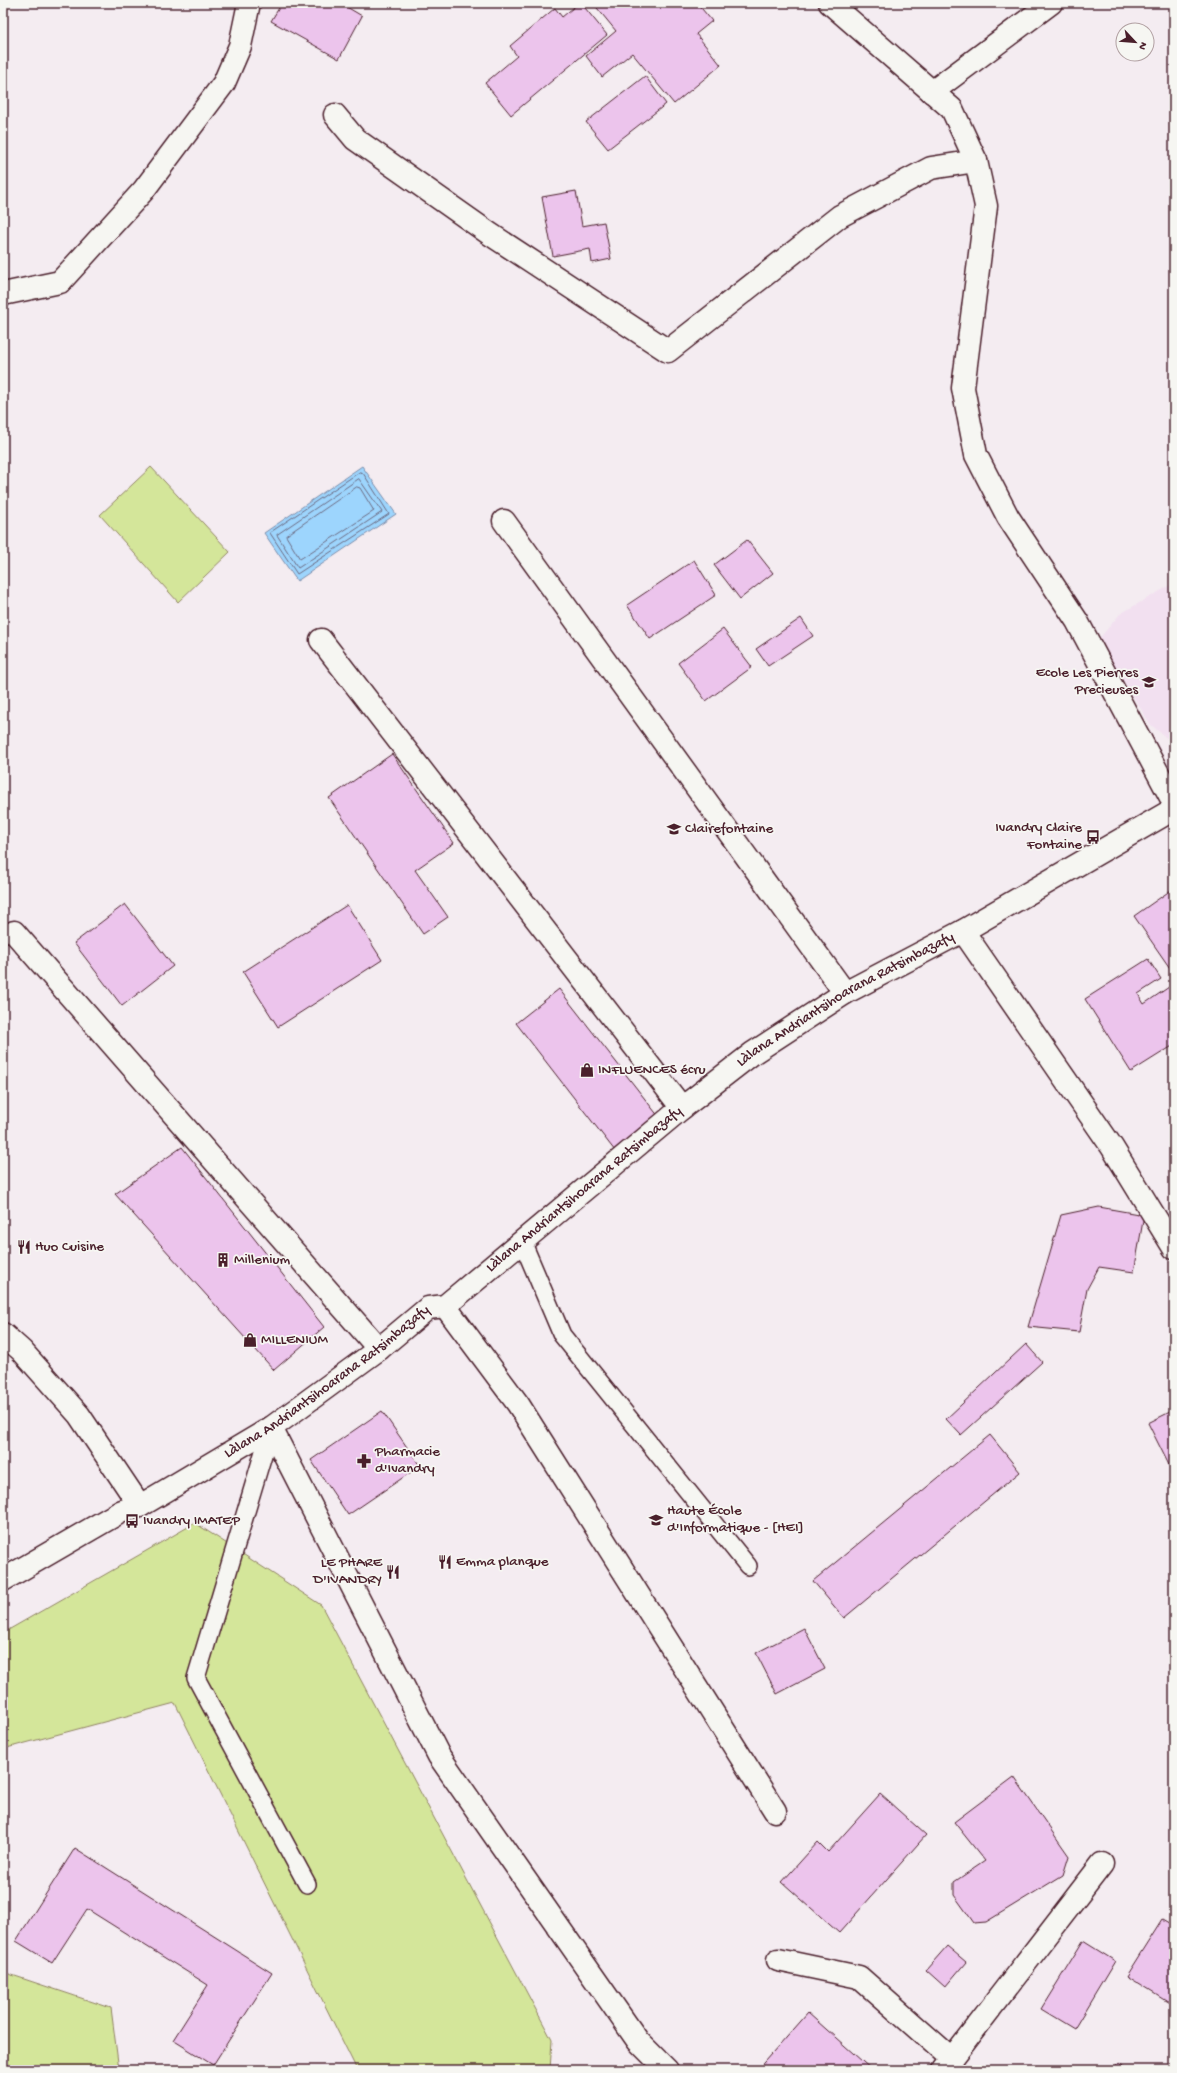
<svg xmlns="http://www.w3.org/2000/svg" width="1177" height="2073" font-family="'Gochi Hand',sans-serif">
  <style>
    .built { fill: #f2e0f0 }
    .green { fill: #d4e69a; stroke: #8f8262 }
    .water { fill: #9dd5fd; stroke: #7c8ca9 }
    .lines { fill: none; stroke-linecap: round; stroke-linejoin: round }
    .shore { stroke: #6b687f; stroke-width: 1 }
    .building { fill: #ecc4ec; stroke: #4a1f2b }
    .service-casing { stroke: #4a1f2b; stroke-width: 20 }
    .minor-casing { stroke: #4a1f2b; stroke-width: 25 }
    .secondary-casing { stroke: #4a1f2b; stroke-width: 25 }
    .service { stroke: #f6f6f2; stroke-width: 17 }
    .minor { stroke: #f6f6f2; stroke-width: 22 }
    .secondary { stroke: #f6f6f2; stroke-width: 22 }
    .labels { text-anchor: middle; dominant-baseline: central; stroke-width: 3.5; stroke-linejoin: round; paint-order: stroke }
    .poi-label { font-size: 15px; fill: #4a1f2b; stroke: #f6f6f2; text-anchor: start }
    .street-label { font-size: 15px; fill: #4a1f2b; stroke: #f6f6f2 }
  </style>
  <rect width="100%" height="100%" fill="#f4ecf1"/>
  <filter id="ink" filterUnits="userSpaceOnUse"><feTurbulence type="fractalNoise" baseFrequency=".025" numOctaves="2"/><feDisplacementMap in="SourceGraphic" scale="8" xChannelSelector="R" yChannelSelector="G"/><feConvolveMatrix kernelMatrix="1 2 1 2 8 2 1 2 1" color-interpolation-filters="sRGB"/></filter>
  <g filter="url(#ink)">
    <path class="built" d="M 1174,583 L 1174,744 L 1151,725 L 1098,640 L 1120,614 Z"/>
    <g class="green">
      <path d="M 151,467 L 230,552 L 178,602 L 100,515 Z"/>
      <path d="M 195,1523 L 321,1605 L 552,2040 L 550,2070 L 357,2070 L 175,1703 L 3,1749 L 3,1633 Z"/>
      <path d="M 3,1972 L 111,2008 L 119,2070 L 3,2070 Z"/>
    </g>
    <path class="water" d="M 362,466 L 396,514 L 297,581 L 264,533 Z"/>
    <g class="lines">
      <g class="shore">
        <path d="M 360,472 L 363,473 L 389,514 L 297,574 L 270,533 Z"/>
        <path d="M 359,479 L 382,512 L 298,568 L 277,535 Z"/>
        <path d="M 357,487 L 360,488 L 374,511 L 300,559 L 286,536 Z"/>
      </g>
    </g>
    <g class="building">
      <path d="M 282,3 L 340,3 L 362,16 L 339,59 L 271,21 Z"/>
      <path d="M 579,3 L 581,3 L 607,35 L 511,115 L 485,83 L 517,56 L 510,46 L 555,8 L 562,17 Z"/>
      <path d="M 593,3 L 697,3 L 712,21 L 696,34 L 721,65 L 674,104 L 632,53 L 602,77 L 586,56 L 616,31 Z"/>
      <path d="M 645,76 L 666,104 L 608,149 L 586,122 Z"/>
      <path d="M 576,191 L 582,226 L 604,222 L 611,259 L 592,263 L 590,249 L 553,256 L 542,197 Z"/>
      <path d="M 747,540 L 773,573 L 740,599 L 714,565 Z"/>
      <path d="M 694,560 L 716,595 L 650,639 L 627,605 Z"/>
      <path d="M 801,618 L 813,636 L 768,666 L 756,649 Z"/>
      <path d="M 723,629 L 752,667 L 706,701 L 678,663 Z"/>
      <path d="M 392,754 L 454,843 L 415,870 L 448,917 L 423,934 L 329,798 Z"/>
      <path d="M 1174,888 L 1174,974 L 1134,916 Z"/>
      <path d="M 125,904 L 173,966 L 122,1006 L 74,943 Z"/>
      <path d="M 347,905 L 382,960 L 278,1027 L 243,972 Z"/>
      <path d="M 1148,959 L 1161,979 L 1138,994 L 1144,1004 L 1169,987 L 1174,995 L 1174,1045 L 1131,1072 L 1085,999 Z"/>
      <path d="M 559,989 L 659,1117 L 615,1151 L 516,1023 Z"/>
      <path d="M 182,1147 L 324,1327 L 274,1370 L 115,1194 Z"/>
      <path d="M 1099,1207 L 1144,1215 L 1134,1272 L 1099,1267 L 1087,1289 L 1079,1332 L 1028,1327 L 1061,1215 Z"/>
      <path d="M 1026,1344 L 1042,1362 L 961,1435 L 946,1419 Z"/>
      <path d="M 1174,1410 L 1174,1475 L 1148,1423 Z"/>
      <path d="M 382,1411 L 420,1466 L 348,1515 L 311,1460 Z"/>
      <path d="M 990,1435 L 1020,1472 L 844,1618 L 813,1581 Z"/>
      <path d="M 804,1628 L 825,1669 L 777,1694 L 756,1653 Z"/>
      <path d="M 1014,1777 L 1069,1856 L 1063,1875 L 986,1922 L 974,1923 L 954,1895 L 954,1882 L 985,1861 L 954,1822 Z"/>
      <path d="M 880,1794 L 926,1835 L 839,1933 L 782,1882 L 818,1842 L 828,1852 Z"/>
      <path d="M 75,1848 L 272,1973 L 213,2065 L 173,2040 L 208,1985 L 87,1909 L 52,1963 L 16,1941 Z"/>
      <path d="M 1162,1919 L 1174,1926 L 1174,2006 L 1126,1976 Z"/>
      <path d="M 1083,1941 L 1115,1961 L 1074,2029 L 1041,2009 Z"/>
      <path d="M 947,1946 L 966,1962 L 945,1987 L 926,1970 Z"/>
      <path d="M 808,2013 L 872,2070 L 758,2070 Z"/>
      <path d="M 1118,2063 L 1127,2070 L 1112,2070 Z"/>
    </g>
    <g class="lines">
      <defs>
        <g id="service">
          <path d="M 522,1241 L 562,1335 L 748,1566"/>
          <path d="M 271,1428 L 196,1678 L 307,1884"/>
        </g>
        <g id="minor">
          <path d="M 830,3 L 952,109 L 976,161 L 986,206 L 963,388 L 976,455 L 1008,517 L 1077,621 L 1174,803"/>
          <path d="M 932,92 L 1051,3"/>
          <path d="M 335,115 L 355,139 L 490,234 L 668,351 L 840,216 L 931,168 L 976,161"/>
          <path d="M 3,294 L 60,282 L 143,191 L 224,83 L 240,46 L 249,3"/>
          <path d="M 504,521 L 845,993"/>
          <path d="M 321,640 L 682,1108"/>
          <path d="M 963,931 L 1112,1147 L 1174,1248"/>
          <path d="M 14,932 L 379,1349"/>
          <path d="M 445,1306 L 518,1404 L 775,1811"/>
          <path d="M 3,1334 L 22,1351 L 79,1415 L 140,1506"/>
          <path d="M 271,1428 L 439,1756 L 638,2041 L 667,2070"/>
          <path d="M 778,1960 L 859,1977 L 952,2059"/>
          <path d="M 943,2070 L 1102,1864"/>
        </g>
        <g id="secondary">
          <path id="s1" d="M 3,1580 L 122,1511 L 140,1506 L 271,1428 L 379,1349 L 428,1308 L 445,1306 L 682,1108 L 753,1053 L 845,993 L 963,931 L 1174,809"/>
        </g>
      </defs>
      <use href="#service" class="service-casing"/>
      <use href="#minor" class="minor-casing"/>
      <use href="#secondary" class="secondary-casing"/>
      <use href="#service" class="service"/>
      <use href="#minor" class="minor"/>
      <use href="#secondary" class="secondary"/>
    </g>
  </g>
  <defs>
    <symbol id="school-bare" viewBox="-9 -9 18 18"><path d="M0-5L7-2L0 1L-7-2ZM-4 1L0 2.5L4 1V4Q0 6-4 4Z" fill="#4a1f2b" stroke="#f6f6f2" stroke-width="2.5" paint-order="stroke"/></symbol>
    <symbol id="bus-bare" viewBox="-9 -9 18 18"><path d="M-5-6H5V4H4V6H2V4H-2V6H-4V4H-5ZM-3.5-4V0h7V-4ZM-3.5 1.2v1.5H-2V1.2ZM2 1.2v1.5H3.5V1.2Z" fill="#4a1f2b" stroke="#f6f6f2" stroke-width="2.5" paint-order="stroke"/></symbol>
    <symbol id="shop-bare" viewBox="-9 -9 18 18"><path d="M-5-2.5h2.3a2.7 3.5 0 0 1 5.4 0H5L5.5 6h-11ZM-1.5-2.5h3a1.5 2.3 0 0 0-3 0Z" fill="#4a1f2b" stroke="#f6f6f2" stroke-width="2.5" paint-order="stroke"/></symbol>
    <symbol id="restaurant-bare" viewBox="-9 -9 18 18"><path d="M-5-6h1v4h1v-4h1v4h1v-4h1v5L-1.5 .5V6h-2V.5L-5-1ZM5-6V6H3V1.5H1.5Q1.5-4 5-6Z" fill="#4a1f2b" stroke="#f6f6f2" stroke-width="2.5" paint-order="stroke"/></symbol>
    <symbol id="building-bare" viewBox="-9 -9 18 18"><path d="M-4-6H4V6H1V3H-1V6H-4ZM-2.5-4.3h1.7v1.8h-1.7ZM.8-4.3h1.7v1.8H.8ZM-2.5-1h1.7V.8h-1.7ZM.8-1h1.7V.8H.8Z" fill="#4a1f2b" stroke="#f6f6f2" stroke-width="2.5" paint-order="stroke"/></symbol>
    <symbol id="pharmacy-bare" viewBox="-9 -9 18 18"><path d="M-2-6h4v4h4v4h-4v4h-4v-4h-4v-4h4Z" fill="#4a1f2b" stroke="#f6f6f2" stroke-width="2.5" paint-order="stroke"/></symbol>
  </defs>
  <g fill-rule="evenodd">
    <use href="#school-bare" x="1139" y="672" width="20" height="20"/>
    <use href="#school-bare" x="664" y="819" width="20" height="20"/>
    <use href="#bus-bare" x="1083" y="827" width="20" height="20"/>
    <use href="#shop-bare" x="577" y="1060" width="20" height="20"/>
    <use href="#restaurant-bare" x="14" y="1237" width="20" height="20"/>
    <use href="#building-bare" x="213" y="1250" width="20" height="20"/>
    <use href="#shop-bare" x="240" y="1330" width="20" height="20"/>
    <use href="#pharmacy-bare" x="354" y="1451" width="20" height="20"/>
    <use href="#school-bare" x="646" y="1510" width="20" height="20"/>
    <use href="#bus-bare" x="122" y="1511" width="20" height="20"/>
    <use href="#restaurant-bare" x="435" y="1552" width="20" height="20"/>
    <use href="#restaurant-bare" x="383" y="1562" width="20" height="20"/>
  </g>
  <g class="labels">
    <g class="poi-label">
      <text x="1138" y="673" text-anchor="end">Ecole Les Pierres<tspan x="1138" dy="17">Precieuses</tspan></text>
      <text x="1082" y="828" text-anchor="end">Ivandry Claire<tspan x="1082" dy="17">Fontaine</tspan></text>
      <text x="685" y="829">Clairefontaine</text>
      <text x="598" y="1070">INFLUENCES écru</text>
      <text x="35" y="1247">Huo Cuisine</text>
      <text x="234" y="1260">Millenium</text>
      <text x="261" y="1340">MILLENIUM</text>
      <text x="375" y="1452">Pharmacie<tspan x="375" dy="17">d'Ivandry</tspan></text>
      <text x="667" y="1511">Haute École<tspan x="667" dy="17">d'Informatique - [HEI]</tspan></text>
      <text x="143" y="1521">Ivandry IMATEP</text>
      <text x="456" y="1562">Emma planque</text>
      <text x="382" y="1563" text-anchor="end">LE PHARE<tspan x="382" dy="17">D'IVANDRY</tspan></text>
    </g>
    <g class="street-label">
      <text stroke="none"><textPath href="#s1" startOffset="1029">Làlana Andriantsihoarana Ratsimbazafy</textPath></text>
      <text stroke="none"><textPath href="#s1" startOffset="705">Làlana Andriantsihoarana Ratsimbazafy</textPath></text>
      <text stroke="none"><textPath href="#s1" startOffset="381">Làlana Andriantsihoarana Ratsimbazafy</textPath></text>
    </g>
  </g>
  <rect width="1177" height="2073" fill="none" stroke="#f6f6f2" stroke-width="16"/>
  <rect x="8" y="8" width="1161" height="2057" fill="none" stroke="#4a1f2b" stroke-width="1.5" filter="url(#ink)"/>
  <g transform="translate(1135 42) rotate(116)"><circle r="19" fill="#f6f6f2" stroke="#b1a0a2"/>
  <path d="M0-3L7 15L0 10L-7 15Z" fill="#4a1f2b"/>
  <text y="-6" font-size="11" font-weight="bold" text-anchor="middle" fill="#4a1f2b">N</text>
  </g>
</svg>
